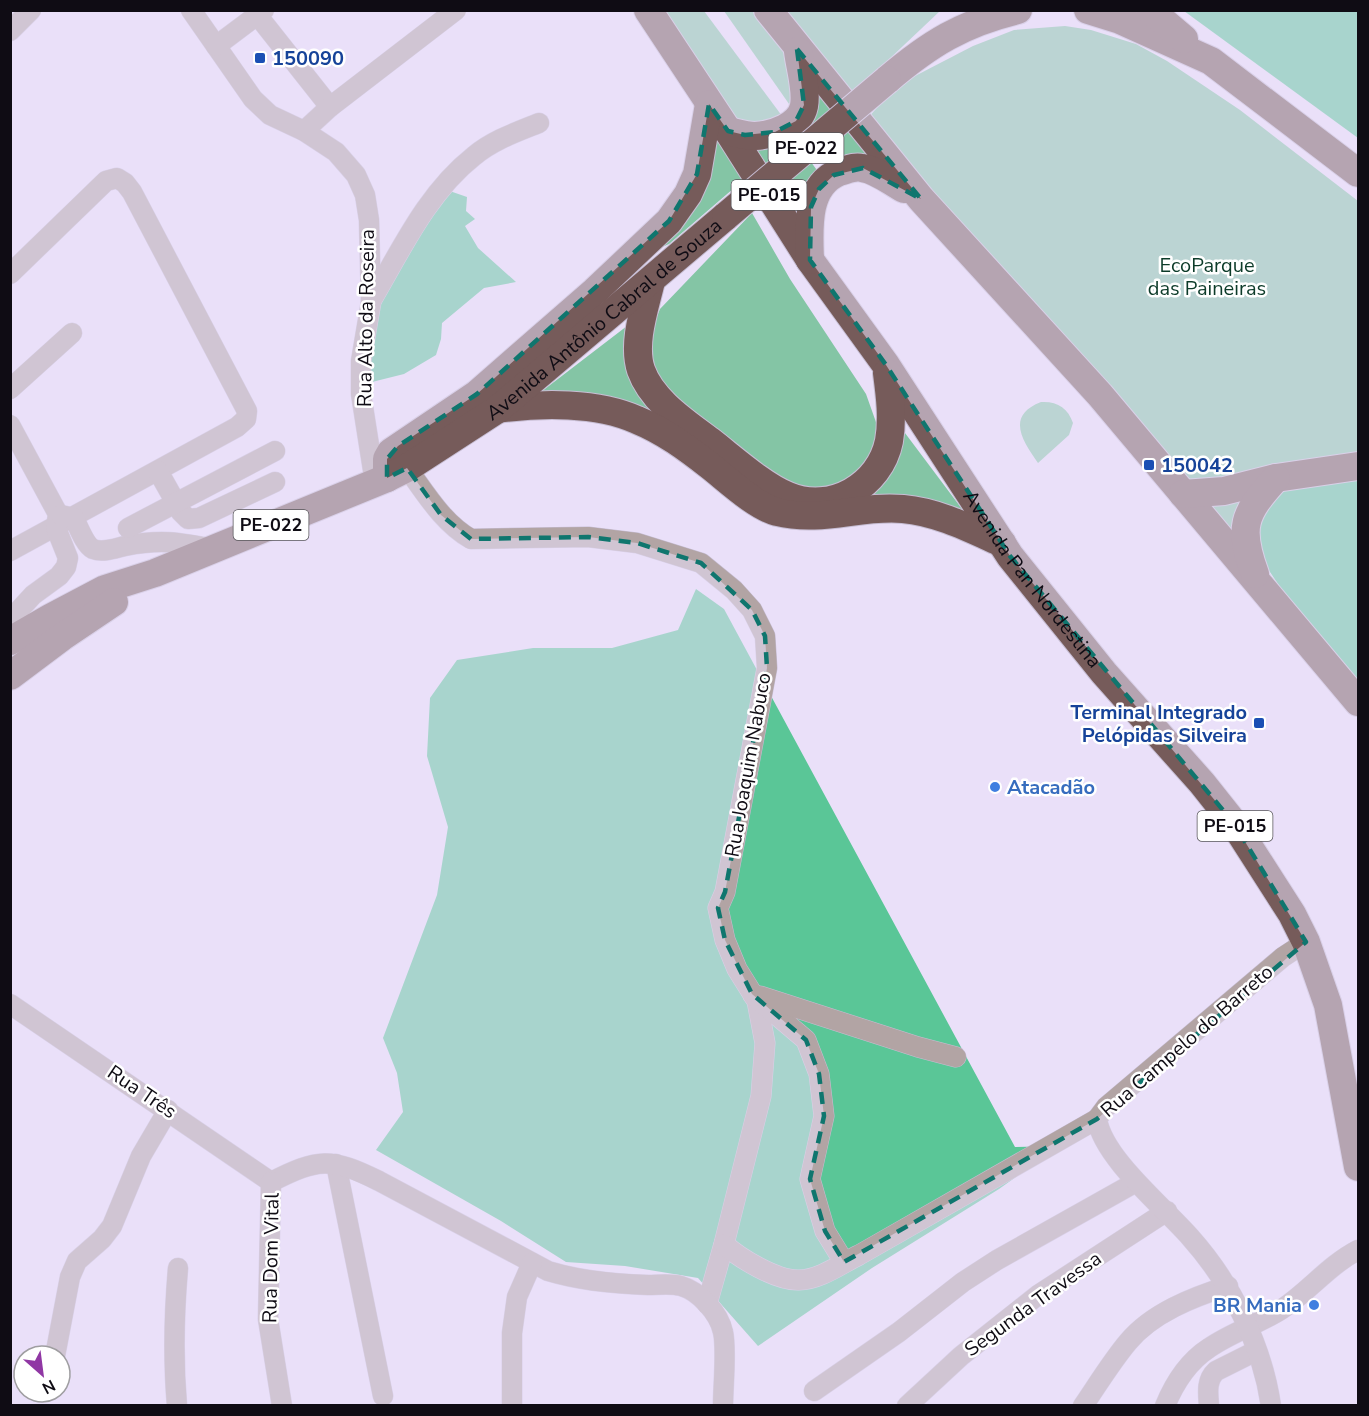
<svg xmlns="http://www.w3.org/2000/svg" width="1369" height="1416" font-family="'Nunito Sans',sans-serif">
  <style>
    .green { fill: #84c5a5 }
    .forest { fill: #5ac697 }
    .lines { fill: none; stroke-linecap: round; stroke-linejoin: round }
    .minor-casing { stroke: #c7bed4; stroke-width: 21 }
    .highway-casing { stroke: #c7bed4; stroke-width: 30 }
    .minor { stroke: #b2a4a4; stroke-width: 20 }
    .highway { stroke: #765b5a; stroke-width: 28 }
    .highway-bridge-casing { stroke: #c7bed4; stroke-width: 30; stroke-linecap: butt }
    .highway-bridge { stroke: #765b5a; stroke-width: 28 }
    .marked { fill: none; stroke: #0f766e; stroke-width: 4.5; stroke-dasharray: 12 8; stroke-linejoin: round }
    .transit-dot { fill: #1a4fb4; stroke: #fff; stroke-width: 2 }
    .shop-dot { fill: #3f7fe0; stroke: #fff; stroke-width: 2 }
    .labels { text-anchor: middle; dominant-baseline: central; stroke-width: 5; stroke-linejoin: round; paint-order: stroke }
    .shield { fill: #fff; stroke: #57555a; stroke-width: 1.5 }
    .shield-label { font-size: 18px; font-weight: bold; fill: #0f0c14 }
    .transit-label { font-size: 20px; font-weight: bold; fill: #164399; stroke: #fff; text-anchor: start }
    .park-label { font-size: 20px; fill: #0c3b29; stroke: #fff }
    .street-label { font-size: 20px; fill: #0f0c14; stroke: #fff }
    .shop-label { font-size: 20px; font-weight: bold; fill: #366cbe; stroke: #fff; text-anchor: start }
  </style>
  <rect width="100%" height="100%" fill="#eae0f9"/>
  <g class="green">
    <path d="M 658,11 L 704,11 L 788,124 L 741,129 Z"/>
    <path d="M 724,11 L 755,11 L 791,59 L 796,114 Z"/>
    <path d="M 784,11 L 940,11 L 847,99 Z"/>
    <path d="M 1065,26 L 1091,30 L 1136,44 L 1167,61 L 1240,110 L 1358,201 L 1358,453 L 1287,472 L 1188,481 L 865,121 L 884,100 L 915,76 L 973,46 L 1014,30 Z"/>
    <path d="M 803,72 L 837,115 L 818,132 L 806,118 Z"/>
    <path d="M 712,118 L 748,176 L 669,244 L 642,256 Z"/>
    <path d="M 844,125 L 889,173 L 837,166 L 821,144 Z"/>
    <path d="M 789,134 L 799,147 L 762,177 L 754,143 Z"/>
    <path d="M 808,158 L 822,177 L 802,239 L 770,187 Z"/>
    <path d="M 752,213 L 790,279 L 866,394 L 877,425 L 874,452 L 858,476 L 833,490 L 791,487 L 670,393 L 650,363 L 651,331 L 660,309 Z"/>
    <path d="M 627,326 L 631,370 L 649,398 L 672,420 L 775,495 L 807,505 L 838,503 L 865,487 L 884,468 L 905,433 L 974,525 L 938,502 L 894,503 L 819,513 L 777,506 L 711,461 L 684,440 L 663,428 L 616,407 L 537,395 Z"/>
    <path d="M 1041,402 C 1057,401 1068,408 1073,423 L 1069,435 L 1038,463 C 1023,441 1005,416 1041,402 Z"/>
    <path d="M 1252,497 L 1239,553 L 1193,499 Z"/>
  </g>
  <g class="forest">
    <path d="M 1184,11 L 1358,11 L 1358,138 Z"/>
    <path d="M 444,189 L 467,197 L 466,211 L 475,219 L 465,226 L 478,248 L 516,282 L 484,288 L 442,323 L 441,339 L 436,355 L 404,374 L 368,383 L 376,303 Z"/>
    <path d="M 1358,479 L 1358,685 L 1282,590 L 1258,554 L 1257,530 L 1275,491 Z"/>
    <path d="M 696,589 L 724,609 L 1015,1147 L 1059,1146 L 999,1189 L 872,1268 L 758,1346 L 698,1278 L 625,1266 L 566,1262 L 501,1221 L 376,1150 L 403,1112 L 397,1073 L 383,1038 L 437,895 L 448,827 L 427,756 L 430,698 L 457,660 L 533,648 L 612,648 L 678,630 Z"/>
  </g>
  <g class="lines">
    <defs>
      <g id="minor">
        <path d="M 191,10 L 253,99 L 270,115 L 304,131 L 336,152 L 356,175 L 365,195 L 369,220 L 371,302 L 361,361 L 361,394 L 375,483"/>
        <path d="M 258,16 L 330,107"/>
        <path d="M 10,31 L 31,10"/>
        <path d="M 216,46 L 264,10"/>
        <path d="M 304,131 L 330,107 L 456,10"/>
        <path d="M 10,274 L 106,181 L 117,178 L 125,183 L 132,192 L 247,411 L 246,419 L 237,427 L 10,551"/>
        <path d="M 371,301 C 401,250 427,193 474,156 C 493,140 517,132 539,123"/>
        <path d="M 10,389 L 72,333"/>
        <path d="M 10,425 L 58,514 L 56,528 L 68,558 L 66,567 L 59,576 L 33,595 L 10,620"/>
        <path d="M 407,468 C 426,494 443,523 471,539 L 588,537 L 637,543 L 701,563 L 734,590 L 752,610 L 765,636 L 767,668 L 725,892 L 718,908 L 725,940 L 737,969 L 757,1001 L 765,1043 L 761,1096 L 724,1244 L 707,1304"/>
        <path d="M 158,471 L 181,512 L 188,519 L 199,518 L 275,482"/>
        <path d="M 61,515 L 74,518 C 78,526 85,545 93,549 C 103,553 116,548 125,546 C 160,539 179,542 213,549"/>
        <path d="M 128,528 L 275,451"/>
        <path d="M 753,995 L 806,1040 L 819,1074 L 824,1116 L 810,1179 L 825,1231 L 844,1262"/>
        <path d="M 760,996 L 918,1047 L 956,1057"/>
        <path d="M 10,1004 L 271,1182"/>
        <path d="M 336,1164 L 383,1396"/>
        <path d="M 271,1182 C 318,1158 331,1157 379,1181 L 548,1271 C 581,1281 614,1284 648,1285 C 658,1285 671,1283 681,1286 C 699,1291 719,1313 723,1332 C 727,1349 723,1386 723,1406"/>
        <path d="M 271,1182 L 268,1319 L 282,1406"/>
        <path d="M 724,1244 C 739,1258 777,1281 799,1280 C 819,1280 841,1264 859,1255 L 1097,1119"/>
        <path d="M 55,1356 L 70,1277 L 77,1261 L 102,1239 L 112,1226 L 141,1156 L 168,1110"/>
        <path d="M 814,1391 L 899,1332 L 963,1282 L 997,1260 L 1136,1182"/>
        <path d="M 177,1406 C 173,1360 174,1314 178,1268"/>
        <path d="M 512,1406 L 512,1333 L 517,1297 L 532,1263"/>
        <path d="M 907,1406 L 961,1356 L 1038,1295 L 1167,1211"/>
        <path d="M 1083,1406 C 1098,1384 1112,1361 1128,1342 C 1152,1313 1193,1297 1228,1286"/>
        <path d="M 1165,1406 C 1174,1384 1189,1361 1209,1348 C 1232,1332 1259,1324 1282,1309 C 1309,1291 1329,1265 1358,1250"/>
        <path d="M 1209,1406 C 1208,1393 1206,1380 1216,1371 L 1256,1351"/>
        <path d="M 1271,1406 C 1262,1344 1231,1283 1190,1237 C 1164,1207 1103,1158 1097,1119 L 1106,1107 L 1283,957 L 1306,942"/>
      </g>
      <g id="highway">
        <path id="s1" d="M 648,10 L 728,131 L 810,260 L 886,365 L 1010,556 L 1104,673 L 1202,783 L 1233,822 L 1292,914 L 1306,942 L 1328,1005 L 1358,1167"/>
        <path d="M 768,10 L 921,199 L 1100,395 L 1358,702"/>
        <path d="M 1088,10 L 1120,20 L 1211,61 L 1358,173"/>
        <path d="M 1150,10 L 1184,39"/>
        <path d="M 887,80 C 929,44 963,23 1018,10"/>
        <path d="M 728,131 C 737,133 746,136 755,136 C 773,135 800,126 804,106 C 807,89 800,68 798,51"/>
        <path d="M 810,260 C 809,230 805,186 839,172 C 847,170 854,166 862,168 C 877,170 891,182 904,189"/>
        <path d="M 651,281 C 645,307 632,343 641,370 C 652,401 685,422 710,441 C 732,458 763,486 788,496 C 831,514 880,486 889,441 C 893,419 890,396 887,373"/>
        <path d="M 498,409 C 541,403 597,402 637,420 C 664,431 687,448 710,466 C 728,480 755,506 777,512 C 823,523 859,505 903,509 C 938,512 971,529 1002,543"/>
        <path d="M 387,478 L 387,459 L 391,452 L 477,394 L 595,291 L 669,221 L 688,194 L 697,174 L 709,104"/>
        <path d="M 1183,494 L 1224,491 L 1276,478 L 1358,466"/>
        <path d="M 1255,574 C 1238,528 1243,514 1276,478"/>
        <path id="s2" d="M 10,641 L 50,618 L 105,589 L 155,573 L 387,478 L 407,468 L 498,409 L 726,216"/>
        <path d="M 10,676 L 62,637 L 114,602"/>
      </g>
    </defs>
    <use href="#minor" class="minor-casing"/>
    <use href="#highway" class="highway-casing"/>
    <use href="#minor" class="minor"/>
    <use href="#highway" class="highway"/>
    <defs>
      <path id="highway-bridge" d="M 726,216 L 887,80"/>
    </defs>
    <use href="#highway-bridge" class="highway-bridge-casing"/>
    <use href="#highway-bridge" class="highway-bridge"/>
  </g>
  <path d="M0 0H1369V1416H0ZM 797,49 L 921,199 L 863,168 L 834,175 L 819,189 L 811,207 L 810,260 L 886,365 L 1010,556 L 1233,822 L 1306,942 L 1097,1119 L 844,1262 L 825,1231 L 810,1179 L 824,1116 L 819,1074 L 806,1040 L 752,994 L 725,940 L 718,908 L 725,892 L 767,668 L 765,636 L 752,610 L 701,563 L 637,543 L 588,537 L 471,539 L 441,515 L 407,468 L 387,478 L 387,459 L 398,446 L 477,394 L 669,221 L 697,174 L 709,104 L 728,131 L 745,135 L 775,132 L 796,121 L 804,105 Z" fill="#eae0f9" fill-opacity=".55" fill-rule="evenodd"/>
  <path class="marked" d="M 797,49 L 921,199 L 863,168 L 834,175 L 819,189 L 811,207 L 810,260 L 886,365 L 1010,556 L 1233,822 L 1306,942 L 1097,1119 L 844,1262 L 825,1231 L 810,1179 L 824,1116 L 819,1074 L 806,1040 L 752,994 L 725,940 L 718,908 L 725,892 L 767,668 L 765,636 L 752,610 L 701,563 L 637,543 L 588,537 L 471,539 L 441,515 L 407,468 L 387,478 L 387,459 L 398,446 L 477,394 L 669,221 L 697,174 L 709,104 L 728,131 L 745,135 L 775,132 L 796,121 L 804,105 Z"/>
  <g class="transit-dot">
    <rect x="254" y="52" width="12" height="12" rx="3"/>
    <rect x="1143" y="459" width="12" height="12" rx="3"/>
    <rect x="1253" y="717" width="12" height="12" rx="3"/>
  </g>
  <g class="shop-dot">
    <circle cx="995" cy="787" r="6"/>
    <circle cx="1314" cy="1305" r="6"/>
  </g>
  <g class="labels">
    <g class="shield">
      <rect x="768.5" y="133" width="75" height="30" rx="4.5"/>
      <rect x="731.5" y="180" width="75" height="30" rx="4.5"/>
      <rect x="233.5" y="510" width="75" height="30" rx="4.5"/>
      <rect x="1197.5" y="811" width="75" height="30" rx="4.5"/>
    </g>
    <g class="shield-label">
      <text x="806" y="148">PE-022</text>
      <text x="769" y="195">PE-015</text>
      <text x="271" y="525">PE-022</text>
      <text x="1235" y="826">PE-015</text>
    </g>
    <g class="transit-label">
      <text x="272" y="58">150090</text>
      <text x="1161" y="465">150042</text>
      <text x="1247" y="712" text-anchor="end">Terminal Integrado<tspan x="1247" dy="23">Pelópidas Silveira</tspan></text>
    </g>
    <g class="park-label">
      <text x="1207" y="265">EcoParque<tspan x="1207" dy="23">das Paineiras</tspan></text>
    </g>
    <g class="street-label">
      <text transform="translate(366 318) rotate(-89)">Rua Alto da Roseira</text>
      <text stroke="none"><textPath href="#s2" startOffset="681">Avenida Antônio Cabral de Souza</textPath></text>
      <text stroke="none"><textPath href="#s1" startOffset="687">Avenida Pan Nordestina</textPath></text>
      <text transform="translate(748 765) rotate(-80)">Rua Joaquim Nabuco</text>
      <text transform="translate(1187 1041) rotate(-41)">Rua Campelo do Barreto</text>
      <text transform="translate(142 1092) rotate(34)">Rua Três</text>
      <text transform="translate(271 1258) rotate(-89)">Rua Dom Vital</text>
      <text transform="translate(1033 1304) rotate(-36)">Segunda Travessa</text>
    </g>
    <g class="shop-label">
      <text x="1007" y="787">Atacadão</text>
      <text x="1302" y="1305" text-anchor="end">BR Mania</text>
    </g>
  </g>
  <rect width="1369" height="1416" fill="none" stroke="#0f0c14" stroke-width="24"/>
  <g transform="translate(42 1374) rotate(152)"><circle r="28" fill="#ffffff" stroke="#9f9ea1" stroke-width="1.5"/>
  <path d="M0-4.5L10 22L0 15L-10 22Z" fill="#9037a4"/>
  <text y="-9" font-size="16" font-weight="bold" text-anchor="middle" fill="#0f0c14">N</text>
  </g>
</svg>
